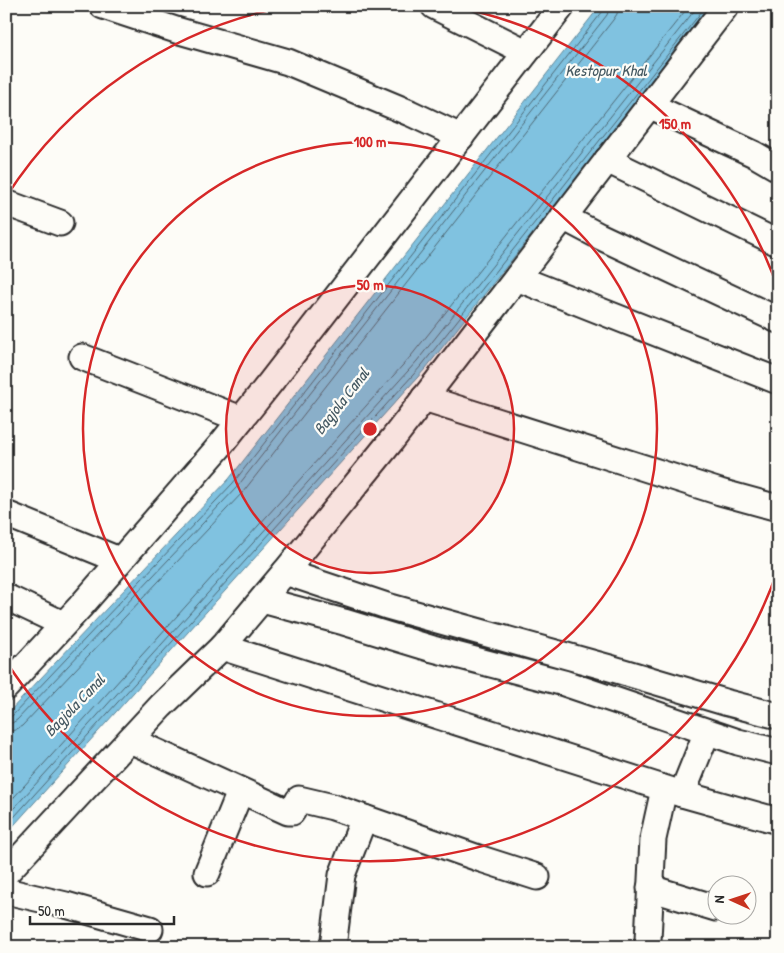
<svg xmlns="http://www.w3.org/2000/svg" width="784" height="953" font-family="'Patrick Hand',sans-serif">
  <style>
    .water { fill: #80c2e0; stroke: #5e8698 }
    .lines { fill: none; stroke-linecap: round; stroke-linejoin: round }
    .shore { stroke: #4d6773; stroke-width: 1 }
    .minor-casing { stroke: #2b2b2b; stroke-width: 29 }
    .minor { stroke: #fdfcf7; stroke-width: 25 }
    .ring { fill: none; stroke: #d62828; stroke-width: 2.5 }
    .labels { text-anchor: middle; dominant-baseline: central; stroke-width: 4.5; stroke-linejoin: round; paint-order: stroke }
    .water-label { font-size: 16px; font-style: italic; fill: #445861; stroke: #fdfcf7 }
    .centre { fill: #d62828; stroke: #fdfcf7; stroke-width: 2.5 }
    .ring-label { font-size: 15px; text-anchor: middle; font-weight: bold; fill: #d62828; stroke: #fdfcf7; stroke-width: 4.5; stroke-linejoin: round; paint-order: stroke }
  </style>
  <rect width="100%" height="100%" fill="#fdfcf7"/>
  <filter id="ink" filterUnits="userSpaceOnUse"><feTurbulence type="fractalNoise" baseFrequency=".02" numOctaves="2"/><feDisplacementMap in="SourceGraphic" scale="10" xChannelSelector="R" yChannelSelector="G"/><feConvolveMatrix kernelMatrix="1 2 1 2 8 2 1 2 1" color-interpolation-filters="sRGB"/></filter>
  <g filter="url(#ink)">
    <path class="water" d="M 600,6 L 713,6 L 426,368 L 6,834 L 6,715 L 229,479 Z"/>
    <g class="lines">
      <g class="shore">
        <path d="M 6,718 L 12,716 L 233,483 L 603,11 L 604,6"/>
        <path d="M 6,724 L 12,723 L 17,720 L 237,487 L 607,15 L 610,6"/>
        <path d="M 6,732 L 15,730 L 22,726 L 243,492 L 613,20 L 617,14 L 618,6"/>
        <path d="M 6,806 L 411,356 L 689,6"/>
        <path d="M 6,817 L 417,361 L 698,6"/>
        <path d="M 6,826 L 422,365 L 706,6"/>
      </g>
      <defs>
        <g id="minor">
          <path d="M 103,6 L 176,30 L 288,62 L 410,113 L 461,137"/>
          <path d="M 434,6 L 526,52"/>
          <path d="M 649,105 L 754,154 L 778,168"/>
          <path d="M 607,160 L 778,243"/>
          <path d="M 6,203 L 60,223"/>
          <path d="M 563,217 L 599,236 L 778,320"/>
          <path d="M 517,278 L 778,381"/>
          <path d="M 82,357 L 241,419"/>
          <path d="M 424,398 L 720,492 L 778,508"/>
          <path d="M 6,514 L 119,560"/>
          <path d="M 285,572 L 387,606 L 610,668 L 728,703 L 778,716"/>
          <path d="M 6,597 L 63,624"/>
          <path d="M 262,600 L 344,622 L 433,649 L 564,683 L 738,742 L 778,752"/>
          <path d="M 222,647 L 682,794 L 778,821"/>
          <path d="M 6,687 L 80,607 L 219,447 L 270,383 L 562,6"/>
          <path d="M 130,740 L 288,812 L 292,812 L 299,799 L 333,807 L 481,859 L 537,877"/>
          <path d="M 682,794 L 707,732"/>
          <path d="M 6,873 L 161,706 L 222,647 L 285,572 L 392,440 L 726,6"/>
          <path d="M 207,873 L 240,792"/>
          <path d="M 650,888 L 716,908"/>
          <path d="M 6,891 L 66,905 L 150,929"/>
          <path d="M 648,940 L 653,839 L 664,789"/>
          <path d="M 333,947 L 342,875 L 364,818"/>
        </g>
      </defs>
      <use href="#minor" class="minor-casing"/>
      <use href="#minor" class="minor"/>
    </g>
  </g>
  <circle cx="370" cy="429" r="144" fill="#d62828" fill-opacity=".12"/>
  <g class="ring">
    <circle cx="370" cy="429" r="144"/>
    <circle cx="370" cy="429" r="287"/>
    <path d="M778 569A431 431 0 0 1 6 661M6 197A431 431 0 0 1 284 7M456 7A431 431 0 0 1 778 289"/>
  </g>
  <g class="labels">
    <g class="water-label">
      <text x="606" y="70">Kestopur Khal</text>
      <text transform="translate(341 401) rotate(-52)">Bagjola Canal</text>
      <text transform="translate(74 705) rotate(-46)">Bagjola Canal</text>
    </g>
  </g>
  <circle cx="370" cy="429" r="8" class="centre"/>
  <g class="ring-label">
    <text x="675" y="129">150 m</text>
    <text x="370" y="147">100 m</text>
    <text x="370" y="290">50 m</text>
  </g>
  <rect width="784" height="953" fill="none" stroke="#fdfcf7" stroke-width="25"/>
  <rect x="12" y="12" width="759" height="928" fill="none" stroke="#2b2b2b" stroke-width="2" filter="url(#ink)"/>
  <g transform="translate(732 900) rotate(273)"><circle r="24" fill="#fdfcf7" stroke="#a9a8a5"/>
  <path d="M0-4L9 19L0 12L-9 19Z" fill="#c8321e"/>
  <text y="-8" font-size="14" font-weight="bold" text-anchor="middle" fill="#2b2b2b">N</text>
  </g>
  <path d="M30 916v8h144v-8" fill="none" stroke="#2b2b2b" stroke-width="2.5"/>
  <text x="38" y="916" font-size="15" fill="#2b2b2b" stroke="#fdfcf7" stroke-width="4" paint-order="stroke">50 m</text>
</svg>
